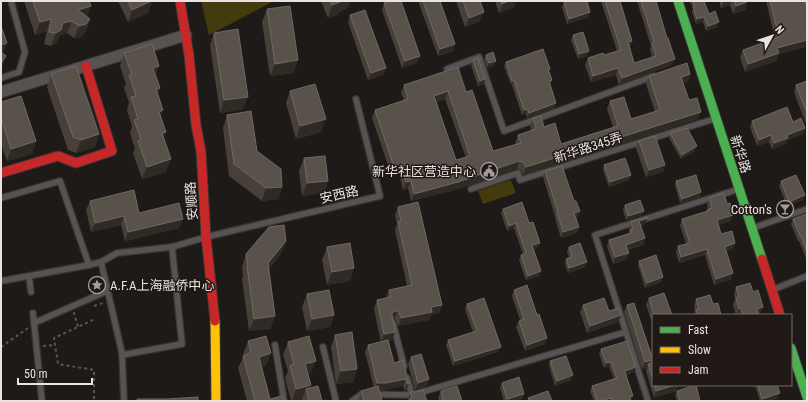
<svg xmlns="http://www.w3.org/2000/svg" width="808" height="402" font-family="'Roboto Condensed','Noto Sans SC',sans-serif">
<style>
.green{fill:#433a0e}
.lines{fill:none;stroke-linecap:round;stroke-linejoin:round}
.lane-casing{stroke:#393534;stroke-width:8}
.street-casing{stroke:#393534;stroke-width:13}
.fast-casing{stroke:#393534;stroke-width:11}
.slow-casing{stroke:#393534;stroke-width:11}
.jam-casing{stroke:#393534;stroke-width:11}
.path{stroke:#595654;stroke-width:2;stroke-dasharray:3 3;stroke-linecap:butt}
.lane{stroke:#565352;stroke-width:5.5}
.street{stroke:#565352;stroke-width:11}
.fast{stroke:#4caf50;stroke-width:9}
.slow{stroke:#ffc107;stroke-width:9}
.jam{stroke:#c62828;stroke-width:9}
.wall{fill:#474039;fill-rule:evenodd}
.shaded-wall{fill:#2f2a24}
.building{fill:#59524b;stroke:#6f6963;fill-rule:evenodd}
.labels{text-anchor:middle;stroke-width:3;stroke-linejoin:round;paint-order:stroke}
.street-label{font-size:13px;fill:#e9e4e2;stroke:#201916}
.poi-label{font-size:13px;fill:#e9e4e2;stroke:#201916;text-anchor:end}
</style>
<rect width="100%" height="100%" fill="#1e1a18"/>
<g class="green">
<polygon points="201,1 274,1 209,35"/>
<polygon points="511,180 516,193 483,204 478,191"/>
</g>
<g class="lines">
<g class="lane-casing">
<g id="lane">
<polyline points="447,69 479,57 504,131 654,76"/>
<polyline points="1,78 19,72 25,52 11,1"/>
<polyline points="471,189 518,173 520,180 714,119"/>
<polyline points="1,198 60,181 89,265"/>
<polyline points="753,228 807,209"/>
<polyline points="101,262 122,353 124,401"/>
<polyline points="29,276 31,292"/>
<polyline points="1,281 89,265 101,262 117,253 172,247 206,237 380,196 356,99"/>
<polyline points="772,290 807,276"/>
<polyline points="33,313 34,323"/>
<polyline points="393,323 404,366"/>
<polyline points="275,345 284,401"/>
<polyline points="323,347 336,401"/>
<polyline points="122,355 182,344 172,247"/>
<polyline points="407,378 412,395"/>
<polyline points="42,401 34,323 107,291"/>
<polyline points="352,401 362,394 412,395 626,332"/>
<polyline points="648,401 595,235 739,189"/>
</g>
</g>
<g class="street-casing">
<polyline id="street" points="1,92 186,35"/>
</g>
<g class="fast-casing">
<g id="fast">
<polyline points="678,1 762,259"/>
<polyline points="791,348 807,397"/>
</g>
</g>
<g class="slow-casing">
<polyline id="slow" points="215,321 216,401"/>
</g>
<g class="jam-casing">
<g id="jam">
<polyline points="180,1 189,55 196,125 201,151 206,237 215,321"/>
<polyline points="1,173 58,156 76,163 112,151 86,66"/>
<polyline points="762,259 780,315"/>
</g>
</g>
<g class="path">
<polyline points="94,306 103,303"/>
<polyline points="75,313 74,313 78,327"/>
<polyline points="43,346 55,345"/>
<polyline points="1,347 28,328"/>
<polyline points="90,401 94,401 94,370 58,364 54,338 95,319"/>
</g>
<use href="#lane" class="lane"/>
<use href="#street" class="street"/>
<use href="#fast" class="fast"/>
<use href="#slow" class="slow"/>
<use href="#jam" class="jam"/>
</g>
<g class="wall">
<polygon points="24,1 89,1 91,6 87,16 90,19 86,31 81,37 74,38 67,33 59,36 57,43 51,46 44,44 47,31 35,35"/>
<polygon points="118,1 152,1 148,13 128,22"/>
<polygon points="321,1 350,1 348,8 339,12 338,14 328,18"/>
<polygon points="418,1 440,1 455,44 453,51 438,56"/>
<polygon points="456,1 480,1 480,21 465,27"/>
<polygon points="495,1 516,1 514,7 499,13"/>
<polygon points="601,1 620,1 632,41 630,47 634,63 652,57 650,49 651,46 637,1 656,1 672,65 619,85 616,75 591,82 585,65 588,58 604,55 617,51"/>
<polygon points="690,1 704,1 709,14 717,27 706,31 703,22 696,24 692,12 693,9 690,2"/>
<polygon points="719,1 747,1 745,10 733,14 730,5 721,8"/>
<polygon points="766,1 805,1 779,54 776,61 745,72 740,57 743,50 775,39"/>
<polygon points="564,2 589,17 567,24 562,7"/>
<polygon points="384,3 417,63 402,68 382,10"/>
<polygon points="267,9 294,73 270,76 262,22"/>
<polygon points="350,15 386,68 383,75 368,80 348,22"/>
<polygon points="214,33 243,109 220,113 210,45"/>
<polygon points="573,35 587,56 578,59 571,40"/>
<polygon points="124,53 159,66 155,75 160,88 158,94 161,117 166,132 163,138 166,172 142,179 133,153 135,149 130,133 132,126 127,110 129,103 124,88 126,84 120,66"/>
<polygon points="486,55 494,66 487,68 484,59"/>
<polygon points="473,60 485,79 484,84 478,86 471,65"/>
<polygon points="506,62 550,69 549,71 552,80 550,85 555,108 527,118 526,114 522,115 512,85 511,85 504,66"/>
<polygon points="51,74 99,134 95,147 76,153 68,150 47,87"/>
<path d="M690,74L688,82L683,83L689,100L698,119L523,175L521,170L517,169L455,190L411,201L408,188L403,190L399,172L391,174L372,118L375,110L404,100L401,93L404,85L466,92L493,151L516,144L515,143L518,135L531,131L530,126L533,118L544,127L561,144L613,127L607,109L610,101L631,119L655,112L646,84L649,76ZM445,99L466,158L456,160L436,102Z"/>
<polygon points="807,81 807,123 806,124 794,92 796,85"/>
<polygon points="290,91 321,132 296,139 286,103"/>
<polygon points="1,102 36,141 32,154 7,161 1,144"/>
<polygon points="227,115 282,187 278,199 262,201 229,176 223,128"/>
<polygon points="752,121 793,122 805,128 803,134 787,140 786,144 772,149 769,142 757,146 750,127"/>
<polygon points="670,133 695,151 681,159 669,138"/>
<polygon points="639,141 663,172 646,177 636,148"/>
<polygon points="304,158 328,181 324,193 302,196 299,171"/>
<polygon points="604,165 631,175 629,180 609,187 603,170"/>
<polygon points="545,171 574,201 580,211 578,217 576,218 579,227 577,233 561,238 555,218 555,216 543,177"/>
<polygon points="676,181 700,197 680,203 675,185"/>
<polygon points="781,181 803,200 787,206 779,186"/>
<polygon points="709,198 731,221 718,225 721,234 735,243 733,249 726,251 731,279 714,285 705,255 679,263 676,252 678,246 686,244 680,225 682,219 706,212 707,210 708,210 707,204"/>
<polygon points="90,201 139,213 183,219 179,228 125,241 121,225 91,232 86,210"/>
<polygon points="625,205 642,215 626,220 623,210"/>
<polygon points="398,207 442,305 439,313 431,315 429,320 398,326 396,320 394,319 393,319 392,340 388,341 394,363 403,360 409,384 406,391 405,391 403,386 383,390 379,390 382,401 358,401 361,391 374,388 365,352 368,345 381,342 374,309 377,300 386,298 389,290 407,286 395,230 397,224 395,215"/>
<polygon points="503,209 529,223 538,248 533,249 541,271 539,276 526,280 519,260 521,255 523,254 514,228 507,231 501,213"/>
<polygon points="807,214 807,261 799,241 798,241 791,224 793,219"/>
<polygon points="631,222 645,224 641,226 645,238 643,245 628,250 627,259 613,264 607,246 609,240 628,234 630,230 629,229"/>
<polygon points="286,241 281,254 269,269 275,316 270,329 249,331 242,279 243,277 242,267 246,254"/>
<polygon points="327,247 354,268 350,281 327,285 322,260"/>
<polygon points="569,247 585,267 568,273 565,264 566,259 569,258 567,251"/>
<polygon points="639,261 663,277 661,282 645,288 638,265"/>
<polygon points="736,287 753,292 763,307 760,314 759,315 736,315 733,305 735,299 734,294"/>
<polygon points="514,290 537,315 547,338 545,344 525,351 516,327 519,321 520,320 512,296"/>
<polygon points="307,294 334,315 330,327 307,331 302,307"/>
<polygon points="649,298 672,315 653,315 653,325 646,305"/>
<polygon points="696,299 713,304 721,315 694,315 695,311 694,306"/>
<polygon points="467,304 498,352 453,366 446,345 448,340 473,332 465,309"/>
<polygon points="583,305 609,311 621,315 618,322 587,333 580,312"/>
<polygon points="627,305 652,363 653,362 653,385 678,385 676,391 654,398 646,371 647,368 642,369 624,312"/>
<polygon points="335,335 357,369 353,382 336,384 331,347"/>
<polygon points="248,341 266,366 261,367 270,399 284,401 247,401 238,368 244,355 243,354"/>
<polygon points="288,342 311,373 308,374 311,385 310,388 322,401 327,401 301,401 302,399 295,401 291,401 285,378 288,371 283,355"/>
<polygon points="601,349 634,372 626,375 631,401 594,401 590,391 592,386 614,379 609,366 604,368 599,354"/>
<polygon points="411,357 429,379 427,386 415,390 408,364"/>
<polygon points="550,361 571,380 555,386 549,366"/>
<polygon points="502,383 524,394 522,399 515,401 504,401 500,388"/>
<polygon points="755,385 777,385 778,398 768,401 760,401"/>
<polygon points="441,391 462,401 439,401 438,398"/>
<polygon points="677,391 700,401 677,401 675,395"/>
<polygon points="410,392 415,392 427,401 408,401 408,399"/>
</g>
<g class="shaded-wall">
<polygon points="151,1 152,1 148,13 128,22 132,10"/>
<polygon points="341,1 350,1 348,8 339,12 338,14 328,18 332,5"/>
<polygon points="509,1 516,1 514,7 499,13 502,4"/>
<polygon points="724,1 732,1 730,5 721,8"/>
<polygon points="747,2 745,10 733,14 736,6"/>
<polygon points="91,6 86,18 74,23 78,10"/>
<polygon points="484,12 480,21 465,27 469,18"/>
<polygon points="590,12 589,17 567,24 569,19"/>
<polygon points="704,17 703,22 696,24 697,19"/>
<polygon points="51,19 47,31 35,35 40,22"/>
<polygon points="90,19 86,31 81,37 74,38 79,26"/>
<polygon points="72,21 67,33 59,36 57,43 51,46 56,33 63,23"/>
<polygon points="719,22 717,27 706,31 708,26"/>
<polygon points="807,40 807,47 779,54 776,61 745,72 748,64 777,48"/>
<polygon points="632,41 630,47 628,42"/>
<polygon points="7,43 2,56 1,56 1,45"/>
<polygon points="455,44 453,51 438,56 440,49"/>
<polygon points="589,51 587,56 578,59 579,54"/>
<polygon points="6,56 2,69 1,70 1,62"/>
<polygon points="420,56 417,63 402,68 405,61"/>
<polygon points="675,59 672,65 619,85 622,78"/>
<polygon points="298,60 294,73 270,76 275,64"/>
<polygon points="496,61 494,66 487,68 489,63"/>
<polygon points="159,66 154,78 153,68"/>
<polygon points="386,68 383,75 368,80 371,73"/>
<polygon points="618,68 616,75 591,82 593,76"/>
<polygon points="690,74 688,82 678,85 681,77"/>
<polygon points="485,79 484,84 478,86 480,81"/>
<polygon points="514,80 512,85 511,85 512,81"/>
<polygon points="160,88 155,101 156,89"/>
<polygon points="448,91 445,99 431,104 434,96"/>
<polygon points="248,97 243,109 220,113 224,100"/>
<polygon points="556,103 555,108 527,118 529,113"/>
<polygon points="527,109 526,114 522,115 524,110"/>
<polygon points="163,110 159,123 159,112"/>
<polygon points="701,112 698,119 523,175 526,167"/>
<polygon points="326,119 321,132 296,139 300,126"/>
<polygon points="805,128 803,134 787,140 786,144 772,149 774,143 787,135"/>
<polygon points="166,132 161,144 162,133"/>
<polygon points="99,134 95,147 76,153 81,140"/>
<polygon points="771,135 769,142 757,146 759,140"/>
<polygon points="36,141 32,154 7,161 11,149"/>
<polygon points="697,146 695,151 681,159 682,155"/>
<polygon points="171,159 166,172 142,179 147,167"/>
<polygon points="519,161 517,169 455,190 411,201 414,194"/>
<polygon points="402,164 399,172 391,174 394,167"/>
<polygon points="665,165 663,172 646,177 649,170"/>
<polygon points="631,175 629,180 609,187 610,182"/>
<polygon points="328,181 324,193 302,196 307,183"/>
<polygon points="411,181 408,188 403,190 406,182"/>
<polygon points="282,187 278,199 262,201 266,188"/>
<polygon points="701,192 700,197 680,203 682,199"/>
<polygon points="805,195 803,200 787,206 789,202"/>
<polygon points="580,211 578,217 572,219 574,213"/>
<polygon points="644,211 642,215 626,220 628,216"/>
<polygon points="733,215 731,221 715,226 717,220"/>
<polygon points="124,216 121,225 91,232 95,223"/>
<polygon points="648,218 645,224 637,227 639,221"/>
<polygon points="183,219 179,228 125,241 128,232"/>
<polygon points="516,223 514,228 507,231 509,226"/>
<polygon points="579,227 577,233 561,238 563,232"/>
<polygon points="645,238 643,245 624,251 626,245"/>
<polygon points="286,241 281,254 263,275 268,263"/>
<polygon points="540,243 538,248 530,250 532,245"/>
<polygon points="735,243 733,249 723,252 725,247"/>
<polygon points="707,249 705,255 679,263 681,257"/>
<polygon points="629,253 627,259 613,264 615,257"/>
<polygon points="587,262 585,267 568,273 569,268"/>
<polygon points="354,268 350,281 327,285 332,272"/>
<polygon points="541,271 539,276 526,280 528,276"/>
<polygon points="733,273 731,279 714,285 716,279"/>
<polygon points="663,277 661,282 645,288 647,283"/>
<polygon points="442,305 439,313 431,315 429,320 398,326 401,318 431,307"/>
<polygon points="763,307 760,314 758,315 757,309"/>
<polygon points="741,308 739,315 737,315 739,309"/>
<polygon points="395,311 398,311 394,319 392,319 392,313"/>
<polygon points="334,315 330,327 307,331 312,319"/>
<polygon points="621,315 618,322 587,333 590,326"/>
<polygon points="275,316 270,329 249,331 254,319"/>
<polygon points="395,332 392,340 381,342 384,334"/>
<polygon points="547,338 545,344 525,351 527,345"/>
<polygon points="501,347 498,352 453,366 455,361"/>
<polygon points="271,353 266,366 254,369 259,357"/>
<polygon points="653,360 650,367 648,364 647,368 642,369 645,362"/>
<polygon points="316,361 311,373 300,376 305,364"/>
<polygon points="611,362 609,366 604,368 606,363"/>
<polygon points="636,367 634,372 623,375 625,371"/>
<polygon points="357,369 353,382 336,384 341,371"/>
<polygon points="573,375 571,380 555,386 557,381"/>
<polygon points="406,379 403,386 383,390 374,390 377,383"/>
<polygon points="429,379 427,386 415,390 418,383"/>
<polygon points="407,384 409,384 406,391 405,391"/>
<polygon points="311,385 307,396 306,389 302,399 295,401 292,401 296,389"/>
<polygon points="675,385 678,385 676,391 654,398 656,391"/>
<polygon points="780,393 778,398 768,401 761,401 762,399"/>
<polygon points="524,394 522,399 515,401 507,401 507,399"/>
<polygon points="611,398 610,401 600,401"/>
</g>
<g class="building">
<polygon points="33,1 89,1 91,6 78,10 90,19 86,24 79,26 72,21 63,23 61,30 56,33 49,32 51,19 40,22"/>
<polygon points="128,1 151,1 132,10"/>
<polygon points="331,1 342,1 332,5"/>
<polygon points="390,1 401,1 420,56 405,61 384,3"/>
<polygon points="423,1 440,1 455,44 440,49"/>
<polygon points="463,1 480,1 484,12 469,18"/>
<polygon points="501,1 509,1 502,4"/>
<polygon points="566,1 587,1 590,12 569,19 564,2"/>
<polygon points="605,1 620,1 632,41 628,42 634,63 656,56 652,43 654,42 641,1 656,1 667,38 668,38 675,59 622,78 618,68 593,76 588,58 603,53 604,55 621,50"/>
<polygon points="693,1 704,1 709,14 715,11 719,22 708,26 704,17 697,19 693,7 695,7"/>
<polygon points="734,1 747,1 747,2 736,6"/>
<polygon points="770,1 805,1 807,11 807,40 777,48 779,53 748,64 743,50 779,37"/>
<polygon points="290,6 298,60 275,64 267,9"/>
<polygon points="365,10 386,68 371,73 350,15"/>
<polygon points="1,26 7,43 1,45"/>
<polygon points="238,29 248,97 224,100 214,33"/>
<polygon points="583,32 589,51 579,54 573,35"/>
<polygon points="152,44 159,66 153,68 160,88 156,89 163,110 159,112 166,132 162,133 171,159 147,167 138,141 141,140 134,120 138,119 131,97 136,96 129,75 132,75 124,53"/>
<polygon points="543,49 550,69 548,69 552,80 549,81 556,103 529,113 527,109 524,110 514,80 512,81 506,62"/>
<polygon points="1,52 6,56 2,62 1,62"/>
<polygon points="493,52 496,61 489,63 486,55"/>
<polygon points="478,58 485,79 480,81 473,60"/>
<path d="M687,63L690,74L681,77L689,100L697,98L701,112L526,167L523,162L519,161L458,182L414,194L411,181L406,182L402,164L394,167L375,110L408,99L404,85L458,67L466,92L472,90L493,151L521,143L518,135L536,129L533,118L541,116L544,127L555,123L561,144L618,126L610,101L624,97L631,119L660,110L649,76ZM448,91L470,156L456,160L434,96Z"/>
<polygon points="76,66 99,134 81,140 73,137 51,74"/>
<polygon points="807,81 807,113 796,85"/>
<polygon points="315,84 326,119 300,126 290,91"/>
<polygon points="21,96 36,141 11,149 1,118 1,102"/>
<polygon points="787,107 793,122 801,118 805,128 787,135 788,138 774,143 771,135 759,140 752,121"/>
<polygon points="251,111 257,151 281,169 282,187 266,188 234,164 227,115"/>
<polygon points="687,128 697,146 682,155 670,133"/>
<polygon points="655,136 665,165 649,170 639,141"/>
<polygon points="325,156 328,181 307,183 304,158"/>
<polygon points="625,158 631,175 610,182 604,165"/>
<polygon points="562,166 574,201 576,201 580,211 574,213 579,227 563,232 557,212 558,212 545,171"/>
<polygon points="696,175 701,192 682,199 676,181"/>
<polygon points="796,175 805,195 789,202 781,181"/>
<polygon points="134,190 139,213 179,203 183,219 128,232 124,216 95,223 90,201"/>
<polygon points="724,193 727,204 730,203 733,215 717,220 721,234 732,231 735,243 725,247 733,273 716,279 707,249 681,257 678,246 690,243 682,219 708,211 707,210 712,208 709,198"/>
<polygon points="640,200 644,211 628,216 625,205"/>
<polygon points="418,202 442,305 431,307 432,312 401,318 399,312 398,311 395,311 392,313 392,315 395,332 384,334 377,300 391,297 389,290 412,285 398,222 401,221 398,207"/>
<polygon points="522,202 529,223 533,222 540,243 532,245 541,271 528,276 521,255 526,253 516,223 509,226 503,209"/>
<polygon points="807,214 807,252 801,236 800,236 793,219"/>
<polygon points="647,217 648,218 639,221 645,238 626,245 629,253 615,257 609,240 631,233 630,230 633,229 631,222"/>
<polygon points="284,225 286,241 268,263 275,316 254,319 247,266 248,266 246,254 269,227"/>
<polygon points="350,243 354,268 332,272 327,247"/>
<polygon points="580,243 587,262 569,268 566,259 572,257 569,247"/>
<polygon points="656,255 663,277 647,283 639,261"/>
<polygon points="750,283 753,292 758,290 763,307 757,309 759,315 743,315 741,308 739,309 736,298 739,297 736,287"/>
<polygon points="527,285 537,315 539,314 547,338 527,345 519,321 524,319 514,290"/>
<polygon points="329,290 334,315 312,319 307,294"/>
<polygon points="664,293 672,315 654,315 649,298"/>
<polygon points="710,295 713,304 718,303 721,315 697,315 696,310 699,309 696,299"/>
<polygon points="484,298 501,347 455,361 448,340 477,331 467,304"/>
<polygon points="604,298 609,311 619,308 621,315 590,326 583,305"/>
<polygon points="634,303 653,360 645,362 627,305"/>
<polygon points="352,332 357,369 341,371 335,335"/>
<polygon points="266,336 271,353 259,357 270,399 282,396 284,401 255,401 243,356 251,353 248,341"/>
<polygon points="309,336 316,361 305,364 311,385 296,389 290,366 294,364 288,342"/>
<polygon points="388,340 394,363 403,360 409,384 407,384 406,379 386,383 377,383 368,345"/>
<polygon points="627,341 636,367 625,371 625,372 633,396 630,397 631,401 612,401 611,398 600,401 597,401 592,386 617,378 611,362 606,363 601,349"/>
<polygon points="421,354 429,379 418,383 411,357"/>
<polygon points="566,356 573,375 557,381 550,361"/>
<polygon points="653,362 653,380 648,364"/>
<polygon points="519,377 524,394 507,399 502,383"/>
<polygon points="655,385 675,385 656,391"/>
<polygon points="696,385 700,401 680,401 677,391"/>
<polygon points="758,385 777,385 780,393 762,399"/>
<polygon points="318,386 322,401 326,400 327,401 309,401 306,389"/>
<polygon points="378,386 382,401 364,401 361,391"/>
<polygon points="457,386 462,401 443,401 441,391"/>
<polygon points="423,390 427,401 410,401 410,399 412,398 410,392 415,392"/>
<polygon points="548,391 552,401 529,401 528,398"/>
<polygon points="198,397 198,401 137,401 137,399 167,399"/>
</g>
<defs>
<g id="civic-ring" transform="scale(0.9)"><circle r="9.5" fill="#201916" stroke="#a29d9b" stroke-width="1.5"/><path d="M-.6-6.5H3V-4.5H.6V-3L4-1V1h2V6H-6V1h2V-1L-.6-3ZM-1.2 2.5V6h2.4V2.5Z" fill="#a29d9b"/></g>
<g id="bar-ring" transform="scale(0.9)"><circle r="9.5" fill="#201916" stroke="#a29d9b" stroke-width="1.5"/><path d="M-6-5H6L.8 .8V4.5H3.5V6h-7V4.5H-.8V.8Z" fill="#a29d9b"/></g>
<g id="sight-ring" transform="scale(0.9)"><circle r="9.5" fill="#201916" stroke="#a29d9b" stroke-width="1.5"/><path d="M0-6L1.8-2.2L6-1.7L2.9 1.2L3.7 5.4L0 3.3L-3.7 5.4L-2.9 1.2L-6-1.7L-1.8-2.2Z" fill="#a29d9b"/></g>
</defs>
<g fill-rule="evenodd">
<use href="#civic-ring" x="489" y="171"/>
<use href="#bar-ring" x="785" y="209"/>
<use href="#sight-ring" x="97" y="285"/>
</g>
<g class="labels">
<g class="street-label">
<text transform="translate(588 147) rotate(-18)" y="5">新华路345弄</text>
<text transform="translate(741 154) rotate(72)" y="5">新华路</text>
<text transform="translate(339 194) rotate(-13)" y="5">安西路</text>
<text transform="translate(191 201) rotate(-94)" y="5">安顺路</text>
</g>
<g class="poi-label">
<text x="476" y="176">新华社区营造中心</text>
<text x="772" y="214">Cotton's</text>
<text x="110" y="290" text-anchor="start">A.F.A上海融侨中心</text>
</g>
</g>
<rect width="808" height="402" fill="none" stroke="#e9e4e2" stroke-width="4"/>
<rect x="652" y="314" width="140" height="72" fill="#201916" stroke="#706a68"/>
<rect x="660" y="327" width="20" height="6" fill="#4caf50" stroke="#706a68"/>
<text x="688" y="334" font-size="12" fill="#e9e4e2">Fast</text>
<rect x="660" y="347" width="20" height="6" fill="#ffc107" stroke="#706a68"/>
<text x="688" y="354" font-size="12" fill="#e9e4e2">Slow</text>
<rect x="660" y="367" width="20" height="6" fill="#c62828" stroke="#706a68"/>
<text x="688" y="374" font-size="12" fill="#e9e4e2">Jam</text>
<g transform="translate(772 36) rotate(50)" stroke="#201916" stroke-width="3" paint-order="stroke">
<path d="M0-3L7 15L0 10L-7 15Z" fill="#e9e4e2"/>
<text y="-6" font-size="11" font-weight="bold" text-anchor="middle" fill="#e9e4e2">N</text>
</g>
<path d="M18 378v6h74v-6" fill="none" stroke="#e9e4e2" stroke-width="2"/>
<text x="24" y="378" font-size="12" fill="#e9e4e2" stroke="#201916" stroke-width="3" paint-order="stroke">50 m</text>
</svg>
